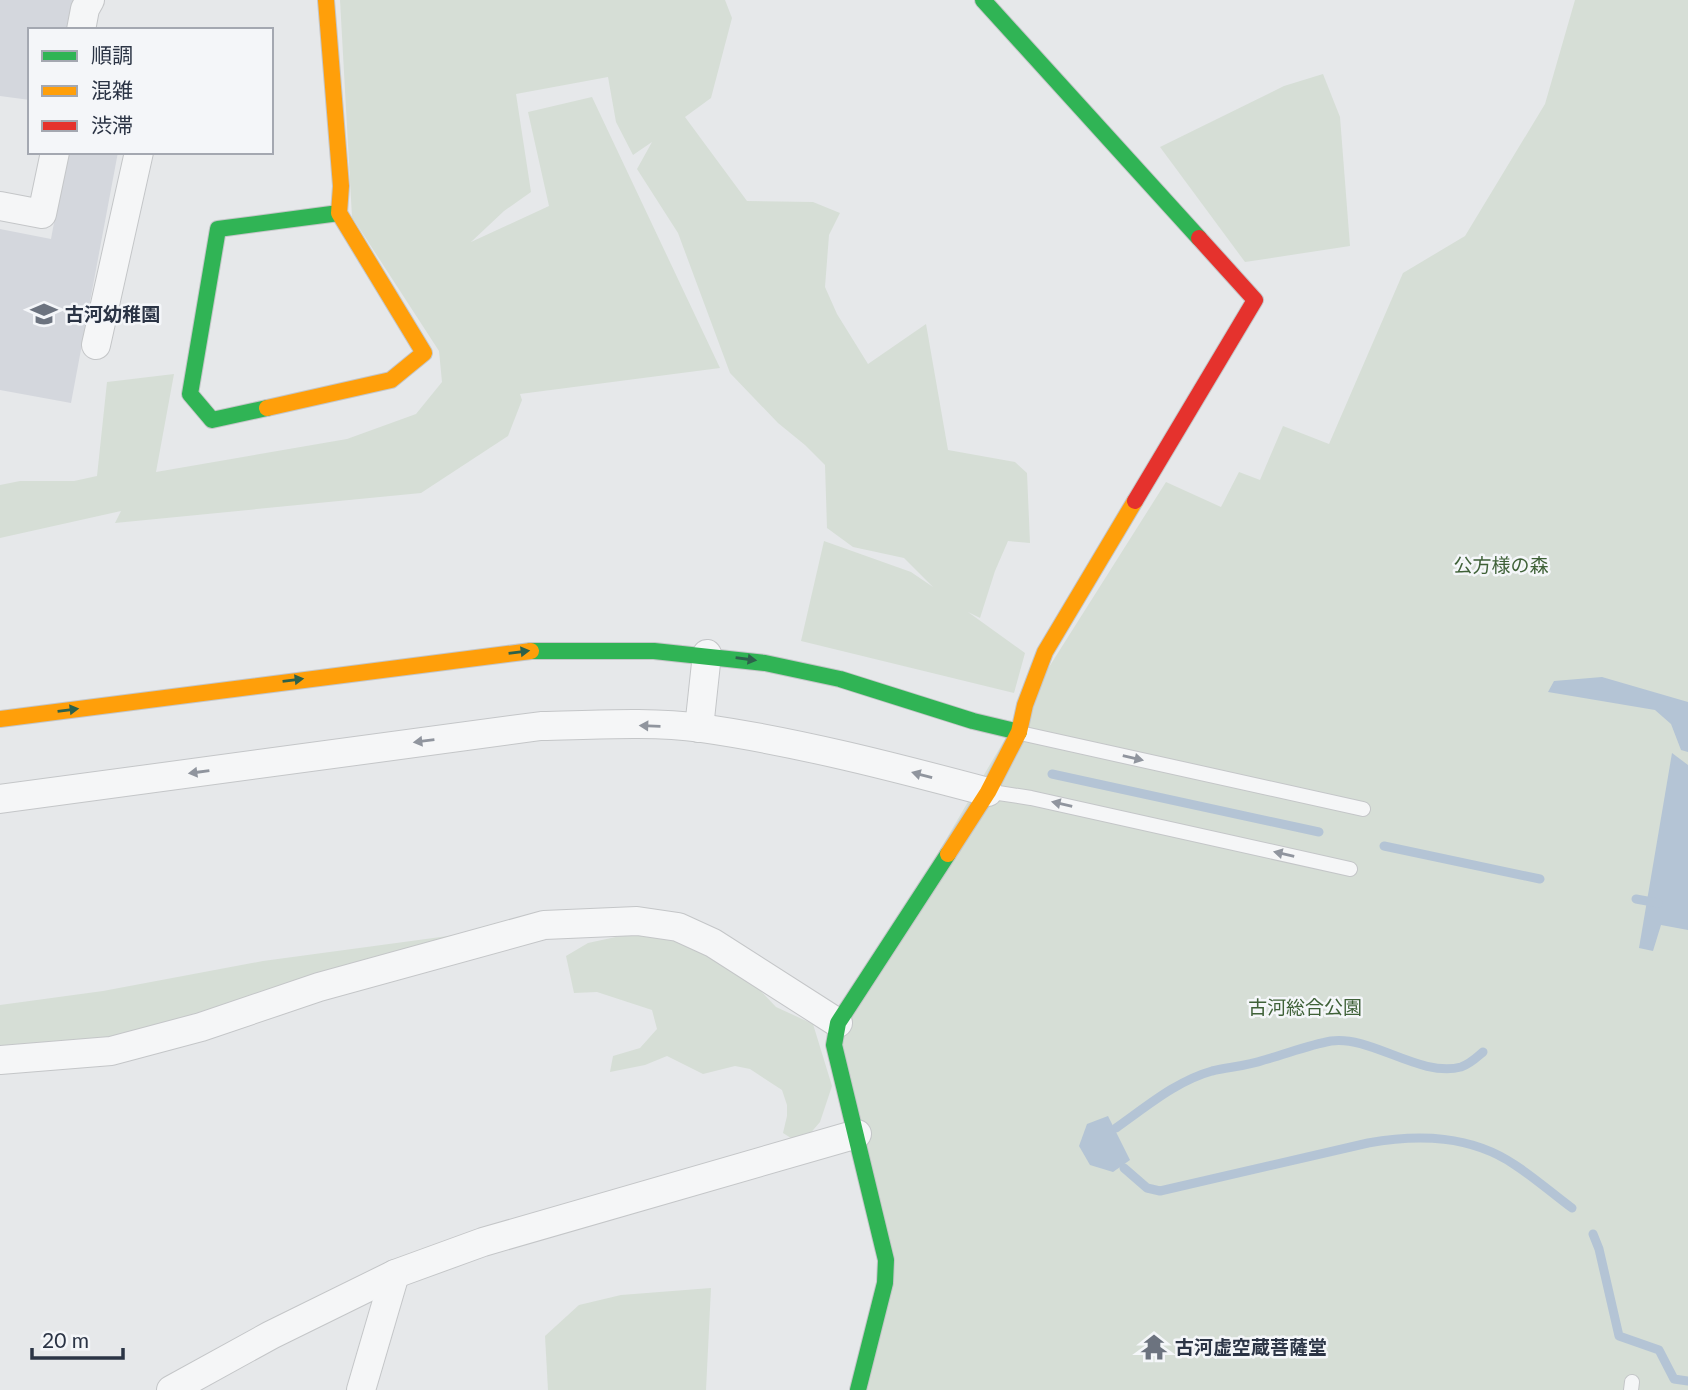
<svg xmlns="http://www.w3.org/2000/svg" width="1688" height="1390" font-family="Lato,'Noto Sans JP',sans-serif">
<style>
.built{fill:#d4d7dd}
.green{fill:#d6ded6}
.water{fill:#b4c4d5}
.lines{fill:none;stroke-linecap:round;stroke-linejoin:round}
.stream{stroke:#b4c4d5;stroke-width:9}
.lane-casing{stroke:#c4c6c8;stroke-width:16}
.street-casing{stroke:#c4c6c8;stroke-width:30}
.fast-casing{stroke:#c4c6c8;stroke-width:18}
.slow-casing{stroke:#c4c6c8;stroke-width:18}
.jam-casing{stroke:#c4c6c8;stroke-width:18}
.lane{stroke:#f5f6f7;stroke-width:14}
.street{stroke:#f5f6f7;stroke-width:28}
.fast{stroke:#30b455;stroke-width:16}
.slow{stroke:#ff9f0a;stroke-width:16}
.jam{stroke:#e5322d;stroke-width:16}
.oneway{fill:#2d614b}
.oneway2{fill:#90959e}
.labels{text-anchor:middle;stroke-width:5;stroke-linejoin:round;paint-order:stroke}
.poi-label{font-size:19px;font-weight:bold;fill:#2b3445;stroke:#f4f6f9;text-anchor:start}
.park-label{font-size:19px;fill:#3f6138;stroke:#f4f6f9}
</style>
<rect width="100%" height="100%" fill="#e6e8ea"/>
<g class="built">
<polygon points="0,0 75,0 70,30 30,30 30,100 0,96"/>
<polygon points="67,152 118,152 71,403 0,390 0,229 51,239"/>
</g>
<g class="green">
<polygon points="340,0 725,0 732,18 711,98 685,117 747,201 813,202 840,213 829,235 825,287 837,314 868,364 926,324 948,450 1015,462 1027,473 1030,543 1008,541 995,571 980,618 968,612 1025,653 1014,693 801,641 824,541 911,572 933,587 904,558 853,547 827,528 825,465 805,445 778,423 730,373 678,233 637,169 652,142 633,155 616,122 608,77 516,94 531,192 504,211 471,242 549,206 528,112 592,97 720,368 520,394 522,400 508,436 421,493 115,523 121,511 0,538 0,485 20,481 74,481 97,476 107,382 174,374 156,472 347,439 416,414 442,382 439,351 352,217"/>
<polygon points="1575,0 1688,0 1688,1390 858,1390 885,1283 838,1023 1025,705 1166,482 1221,507 1239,472 1260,480 1283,426 1329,444 1403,273 1465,236 1545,104"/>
<polygon points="1323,74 1340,117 1350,246 1245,262 1160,147 1284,86"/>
<polygon points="463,934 115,1041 0,1046 0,1005 103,991 263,961"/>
<polygon points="625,935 669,938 722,962 756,986 776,1007 813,1024 832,1086 820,1122 808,1136 794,1140 783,1133 787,1116 787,1105 782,1090 750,1069 735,1066 703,1074 667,1056 645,1065 610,1072 613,1056 640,1048 657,1029 652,1010 597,992 574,993 566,956 588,943"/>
<polygon points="711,1288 706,1390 548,1390 545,1336 579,1305 621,1295"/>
</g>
<g class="water">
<polygon points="1602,677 1688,702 1688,752 1681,750 1671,724 1655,710 1548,692 1554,681"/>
<polygon points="1672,753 1688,765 1688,930 1661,925 1653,951 1639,948"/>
<polygon points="1108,1116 1130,1160 1113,1172 1090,1165 1079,1146 1087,1124"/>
</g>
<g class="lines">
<g class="stream">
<polyline points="1052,774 1319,832"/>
<polyline points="1384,846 1540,879"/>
<polyline points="1636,899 1658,903"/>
<path d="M1116,1128C1146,1107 1176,1081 1212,1071C1229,1067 1247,1066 1264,1060C1286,1054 1309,1045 1331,1041C1371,1035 1420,1078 1461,1067C1470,1064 1476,1058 1483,1052"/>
<path d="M1124,1168L1147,1188L1160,1191L1368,1143C1419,1134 1471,1135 1515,1165C1535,1178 1553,1194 1572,1208"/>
<polyline points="1593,1234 1599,1249 1619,1336 1659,1350 1674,1379 1688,1381"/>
</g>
<g class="lane-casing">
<g id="lane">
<polyline points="1020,733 1363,809"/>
<polyline points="992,792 1031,798 1350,869"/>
<polyline points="1631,1390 1632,1382"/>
</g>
</g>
<g class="street-casing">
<g id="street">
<polyline points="81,30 85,9 90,0"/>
<polyline points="0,206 42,214 55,152"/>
<polyline points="96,345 139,152"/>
<polyline points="699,728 707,654"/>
<path d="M0,799L541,726C592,725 652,721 701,728C798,742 894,767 988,792"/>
<polyline points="0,1060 111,1051 201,1027 319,987 544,925 637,921 678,927 713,943 838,1023"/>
<polyline points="171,1390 271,1335 395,1274 483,1242 857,1134"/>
<polyline points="361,1390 395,1274"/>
</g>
</g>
<g class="fast-casing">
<g id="fast">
<polyline points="983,0 1199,238"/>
<polyline points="267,408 212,420 190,394 218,229 339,213"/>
<polyline points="531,651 654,651 765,663 840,679 973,721 1019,732"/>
<polyline points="858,1390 885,1283 886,1260 834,1045 838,1023 948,854"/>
</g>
</g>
<g class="slow-casing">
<g id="slow">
<polyline points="267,408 391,380 424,353 339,213 341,186 326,0"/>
<polyline points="0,719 531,651"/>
<polyline points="948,854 988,792 1019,732 1025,705 1045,652 1135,501"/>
</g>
</g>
<g class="jam-casing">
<polyline id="jam" points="1135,501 1255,300 1199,238"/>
</g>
<use href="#lane" class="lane"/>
<use href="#street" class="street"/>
<use href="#fast" class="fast"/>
<use href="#slow" class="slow"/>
<use href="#jam" class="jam"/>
</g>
<defs><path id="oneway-solid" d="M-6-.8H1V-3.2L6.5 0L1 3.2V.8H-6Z" transform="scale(1.75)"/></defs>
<g class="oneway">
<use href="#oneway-solid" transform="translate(519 652) rotate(-7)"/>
<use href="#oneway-solid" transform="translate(746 659) rotate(8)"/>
<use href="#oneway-solid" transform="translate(293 680) rotate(-7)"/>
<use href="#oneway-solid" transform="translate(68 710) rotate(-7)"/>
</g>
<g class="oneway2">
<use href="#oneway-solid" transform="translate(650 726) rotate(-178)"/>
<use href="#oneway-solid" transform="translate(424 741) rotate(173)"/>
<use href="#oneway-solid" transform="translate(1133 758) rotate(13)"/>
<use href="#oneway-solid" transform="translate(199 772) rotate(172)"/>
<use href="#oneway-solid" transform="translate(922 775) rotate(-165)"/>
<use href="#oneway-solid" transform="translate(1062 804) rotate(-167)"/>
<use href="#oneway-solid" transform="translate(1284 854) rotate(-167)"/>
</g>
<defs>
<g id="school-bare" transform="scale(2.1)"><path d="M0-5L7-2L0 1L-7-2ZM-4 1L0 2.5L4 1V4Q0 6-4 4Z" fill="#6c737f" stroke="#f4f6f9" stroke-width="2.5" paint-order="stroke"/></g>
<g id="temple-bare" transform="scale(2.1)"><path d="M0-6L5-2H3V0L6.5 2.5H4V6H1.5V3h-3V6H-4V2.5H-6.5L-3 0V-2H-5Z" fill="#6c737f" stroke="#f4f6f9" stroke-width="2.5" paint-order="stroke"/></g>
</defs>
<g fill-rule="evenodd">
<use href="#school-bare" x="44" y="314"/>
<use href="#temple-bare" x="1154" y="1347"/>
</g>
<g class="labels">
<g class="poi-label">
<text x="65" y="321">古河幼稚園</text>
<text x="1175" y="1354">古河虚空蔵菩薩堂</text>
</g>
<g class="park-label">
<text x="1501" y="572">公方様の森</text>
<text x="1305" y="1014">古河総合公園</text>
</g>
</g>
<rect x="28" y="28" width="245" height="126" fill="#f4f6f9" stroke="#a4a8b1" stroke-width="2"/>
<rect x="42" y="51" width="35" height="10" fill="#30b455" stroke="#a4a8b1" stroke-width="2"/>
<text x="91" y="63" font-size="21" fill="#2b3445">順調</text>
<rect x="42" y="86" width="35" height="10" fill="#ff9f0a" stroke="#a4a8b1" stroke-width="2"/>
<text x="91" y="98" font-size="21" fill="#2b3445">混雑</text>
<rect x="42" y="121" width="35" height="10" fill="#e5322d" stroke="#a4a8b1" stroke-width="2"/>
<text x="91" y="133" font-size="21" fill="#2b3445">渋滞</text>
<path d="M32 1348v10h91v-10" fill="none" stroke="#2b3445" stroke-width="3.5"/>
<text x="42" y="1348" font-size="21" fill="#2b3445" stroke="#f4f6f9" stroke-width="5" paint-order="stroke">20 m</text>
</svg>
